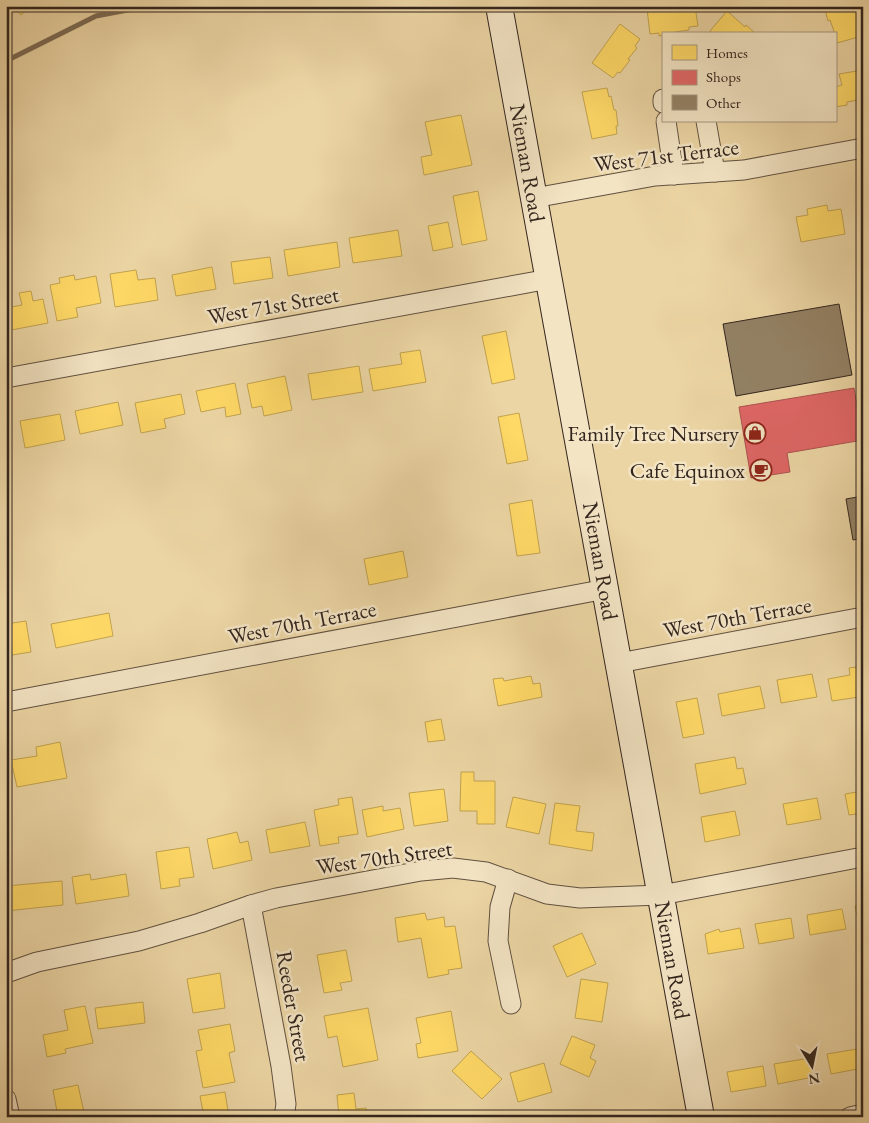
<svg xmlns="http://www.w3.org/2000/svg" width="869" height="1123" font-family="'EB Garamond',serif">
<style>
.homes{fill:#ffd966;stroke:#c2a350}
.shops{fill:#e06666;stroke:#ac5250}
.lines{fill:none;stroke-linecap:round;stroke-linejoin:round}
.stream{stroke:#7c6b53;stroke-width:5}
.building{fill:#938164;stroke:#32251e}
.street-casing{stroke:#605140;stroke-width:21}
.secondary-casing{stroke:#32251e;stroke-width:28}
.street{stroke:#f3e4c4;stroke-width:19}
.secondary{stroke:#f3e4c4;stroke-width:26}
.labels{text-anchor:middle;stroke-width:5;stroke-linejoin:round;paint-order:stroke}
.street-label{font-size:22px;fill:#32251e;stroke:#f3e4c4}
.poi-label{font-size:22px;fill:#32251e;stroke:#f3e4c4;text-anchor:end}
</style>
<rect width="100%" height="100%" fill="#ecd5a4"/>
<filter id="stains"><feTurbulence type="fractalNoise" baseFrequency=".004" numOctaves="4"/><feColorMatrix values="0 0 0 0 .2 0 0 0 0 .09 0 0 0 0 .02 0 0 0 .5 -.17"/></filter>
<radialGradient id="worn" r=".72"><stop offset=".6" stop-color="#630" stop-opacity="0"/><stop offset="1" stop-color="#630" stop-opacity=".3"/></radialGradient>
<g class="homes">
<polygon points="13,6 31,6 21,15"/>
<polygon points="669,6 695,6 698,26 689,27 689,30 675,32 675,34 663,34 663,35 659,36 659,33 650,34 647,9"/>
<polygon points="824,6 855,6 856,11 858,10 863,26 860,28 862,36 837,43 835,34 830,20 828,21"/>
<polygon points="727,11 745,27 746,25 756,34 714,34 710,31"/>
<polygon points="620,24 640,39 635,46 637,48 628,59 630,60 620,73 618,72 613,78 592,63"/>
<polygon points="863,70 863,99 847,102 847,105 835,107 835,87 842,85 839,74"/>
<polygon points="607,88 609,97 611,96 614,110 616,110 618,126 616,126 617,134 592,139 582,92"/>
<polygon points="461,115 472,165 424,175 421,157 432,155 425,122"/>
<polygon points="478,191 487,240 462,245 453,196"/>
<polygon points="827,205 828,211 841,209 845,234 801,242 796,217 808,215 807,209"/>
<polygon points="448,222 453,247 433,251 428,226"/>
<polygon points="398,230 402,256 353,263 349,238"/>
<polygon points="337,242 340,267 288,276 284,250"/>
<polygon points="270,257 273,278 234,284 231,262"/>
<polygon points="212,267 216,289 176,296 172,275"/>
<polygon points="136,270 138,280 155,278 158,300 115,307 110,274"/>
<polygon points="74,275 75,280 96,276 101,303 76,308 78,317 57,321 50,285 60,283 59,278"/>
<polygon points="31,291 33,301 43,299 48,323 6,331 6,308 22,305 19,293"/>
<polygon points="506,331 515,379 492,384 482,336"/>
<polygon points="420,350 426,382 373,391 369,369 402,364 400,353"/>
<polygon points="359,366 363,392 312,400 308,374"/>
<polygon points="285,376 292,410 264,416 262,406 252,408 247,384"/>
<polygon points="235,383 241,414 226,417 225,407 201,412 196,391"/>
<polygon points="181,394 185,414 164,419 166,428 141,433 135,403"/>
<polygon points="118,402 123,425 80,434 75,411"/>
<polygon points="519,413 528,460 507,464 498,417"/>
<polygon points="60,414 65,440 25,448 20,421"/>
<polygon points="6,425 11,448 6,449"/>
<polygon points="532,500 540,553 517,556 509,504"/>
<polygon points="403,551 408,577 369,585 364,559"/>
<polygon points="109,613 113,636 56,648 51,624"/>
<polygon points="26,621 31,652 6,656 6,624"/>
<polygon points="863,666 863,708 861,709 859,697 832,701 828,679 850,675 849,668"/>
<polygon points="812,674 817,697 781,703 777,680"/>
<polygon points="531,676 533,684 540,683 542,697 498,706 493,679 503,678 504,681"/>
<polygon points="760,686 765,708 722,716 718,694"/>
<polygon points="697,698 704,734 683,738 676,702"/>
<polygon points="441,719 445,740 428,742 425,722"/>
<polygon points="60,742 67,778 17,787 11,760 37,756 36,747"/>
<polygon points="735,757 737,769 743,768 746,784 700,794 695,764"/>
<polygon points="461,772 474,772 474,781 495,781 495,824 477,824 477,811 460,811"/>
<polygon points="444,789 448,821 414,826 409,793"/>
<polygon points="863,791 863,813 849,815 845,794"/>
<polygon points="352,797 358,834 338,837 339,843 320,846 314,810 339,805 338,799"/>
<polygon points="513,797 546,804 539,834 506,827"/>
<polygon points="817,798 821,819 787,825 783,804"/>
<polygon points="555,803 580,806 576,831 594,833 592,851 549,844"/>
<polygon points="383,806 383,811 400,808 404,829 367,837 362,810"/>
<polygon points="735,811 740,835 705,842 701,817"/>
<polygon points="305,822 310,846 270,853 266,830"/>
<polygon points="237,832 240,843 248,841 252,860 213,869 207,839"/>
<polygon points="189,847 194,877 179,879 180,886 161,889 156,852"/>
<polygon points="90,874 91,880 126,874 129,896 76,904 72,877"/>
<polygon points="62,881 63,905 6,911 6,886"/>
<polygon points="862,901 863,901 863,935 861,936 855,906 862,905"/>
<polygon points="842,909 846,929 810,935 807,915"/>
<polygon points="425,913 427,920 444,917 445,927 455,926 462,968 448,970 449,974 428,978 421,938 398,942 395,918"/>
<polygon points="791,918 794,938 759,944 755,924"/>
<polygon points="740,928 744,948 708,954 705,934 719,929 720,932"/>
<polygon points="582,933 596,964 567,977 553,946"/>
<polygon points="346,950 352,981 340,983 342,990 324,993 317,955"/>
<polygon points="220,973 225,1008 193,1013 187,979"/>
<polygon points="581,979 608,983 602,1022 575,1018"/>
<polygon points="143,1002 145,1023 98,1029 95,1008"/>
<polygon points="85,1006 93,1043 65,1049 66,1053 47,1057 43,1035 68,1030 64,1010"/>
<polygon points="368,1008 378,1060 343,1067 337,1036 328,1038 324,1016"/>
<polygon points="451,1011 458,1051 418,1058 416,1044 421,1043 416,1018"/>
<polygon points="230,1024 235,1051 229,1053 235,1082 203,1088 196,1051 202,1050 198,1030"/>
<polygon points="572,1036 595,1045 590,1058 596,1061 589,1077 560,1064"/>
<polygon points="863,1048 863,1068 831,1074 827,1054"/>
<polygon points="471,1051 502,1079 482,1099 452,1071"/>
<polygon points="810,1058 813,1077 778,1084 774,1064"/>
<polygon points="544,1063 552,1092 518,1102 510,1073"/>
<polygon points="763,1066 766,1086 731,1092 727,1072"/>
<polygon points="78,1085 85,1117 58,1117 53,1090"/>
<polygon points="225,1092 229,1117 204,1117 200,1096"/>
<polygon points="354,1093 356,1109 366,1108 367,1117 339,1117 337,1095"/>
</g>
<polygon class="shops" points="854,388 863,440 787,453 790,472 751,478 739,407"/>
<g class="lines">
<polyline class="stream" points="6,61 96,16 149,6"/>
</g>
<g class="building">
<polygon points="839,304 852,375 736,396 723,324"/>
<polygon points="863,496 863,538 853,540 846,499"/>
</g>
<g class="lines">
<g class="street-casing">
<g id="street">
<polyline points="663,99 663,103"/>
<polyline points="666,121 674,175"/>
<polyline points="706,121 715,172"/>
<polyline points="534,198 655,176 744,170 863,148"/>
<polyline points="6,378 549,279"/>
<polyline points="619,663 863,617"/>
<polyline points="6,702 606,589"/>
<polyline points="508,879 500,907 498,941 511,1004"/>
<polyline points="251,905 281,1066 286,1104 284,1117"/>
<polyline points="6,973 37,962 139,941 200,923 251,905 276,898 421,871 453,868 486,872 547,894 580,898 661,895 863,857"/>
<polyline points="6,1099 10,1117"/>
<polyline points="850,1117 863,1114"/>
</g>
</g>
<g class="secondary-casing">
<polyline id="secondary" points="499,6 701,1117"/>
</g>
<use href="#street" class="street"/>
<use href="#secondary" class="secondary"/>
</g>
<defs>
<g id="shop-ring" transform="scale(1.125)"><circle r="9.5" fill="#f3e4c4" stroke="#8f2418" stroke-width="1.5"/><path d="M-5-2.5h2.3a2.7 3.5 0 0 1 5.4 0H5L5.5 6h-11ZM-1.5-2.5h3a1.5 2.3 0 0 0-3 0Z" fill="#8f2418"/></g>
<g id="cafe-ring" transform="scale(1.125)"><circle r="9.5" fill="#f3e4c4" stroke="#8f2418" stroke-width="1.5"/><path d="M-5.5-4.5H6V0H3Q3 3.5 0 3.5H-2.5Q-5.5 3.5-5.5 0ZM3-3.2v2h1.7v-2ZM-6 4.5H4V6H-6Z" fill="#8f2418"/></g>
</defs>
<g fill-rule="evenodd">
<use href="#shop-ring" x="755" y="433"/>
<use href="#cafe-ring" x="761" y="470"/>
</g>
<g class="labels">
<g class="street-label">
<text transform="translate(666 155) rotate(-7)" y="8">West 71st Terrace</text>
<text transform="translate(528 163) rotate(80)" y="8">Nieman Road</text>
<text transform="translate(273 305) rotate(-10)" y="8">West 71st Street</text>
<text transform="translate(601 561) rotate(80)" y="8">Nieman Road</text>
<text transform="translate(737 617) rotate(-10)" y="8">West 70th Terrace</text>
<text transform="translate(302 622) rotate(-11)" y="8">West 70th Terrace</text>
<text transform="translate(384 857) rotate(-8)" y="8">West 70th Street</text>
<text transform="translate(673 960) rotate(80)" y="8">Nieman Road</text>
<text transform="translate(294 1006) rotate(80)" y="8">Reeder Street</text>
</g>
<g class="poi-label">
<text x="739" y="441">Family Tree Nursery</text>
<text x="745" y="478">Cafe Equinox</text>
</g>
</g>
<rect width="869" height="1123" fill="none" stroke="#ecd5a4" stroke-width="25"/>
<rect x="8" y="8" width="854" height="1108" fill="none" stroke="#32251e" stroke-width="2.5"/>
<rect x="12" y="12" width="844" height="1098" fill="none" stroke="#32251e"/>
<rect x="662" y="32" width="175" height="90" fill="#f3e4c4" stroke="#a69882"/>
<rect x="672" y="45" width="25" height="15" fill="#ffd966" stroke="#a69882"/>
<text x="706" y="58" font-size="15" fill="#32251e">Homes</text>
<rect x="672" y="70" width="25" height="15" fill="#e06666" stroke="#a69882"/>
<text x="706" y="82" font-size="15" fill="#32251e">Shops</text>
<rect x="672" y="95" width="25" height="15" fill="#938164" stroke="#a69882"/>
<text x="706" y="108" font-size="15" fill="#32251e">Other</text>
<g transform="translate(812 1066) rotate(170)" stroke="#f3e4c4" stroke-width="4" paint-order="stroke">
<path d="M0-4L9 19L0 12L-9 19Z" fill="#32251e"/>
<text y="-8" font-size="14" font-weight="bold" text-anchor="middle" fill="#32251e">N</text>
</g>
<rect width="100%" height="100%" filter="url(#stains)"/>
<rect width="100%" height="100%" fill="url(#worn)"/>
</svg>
